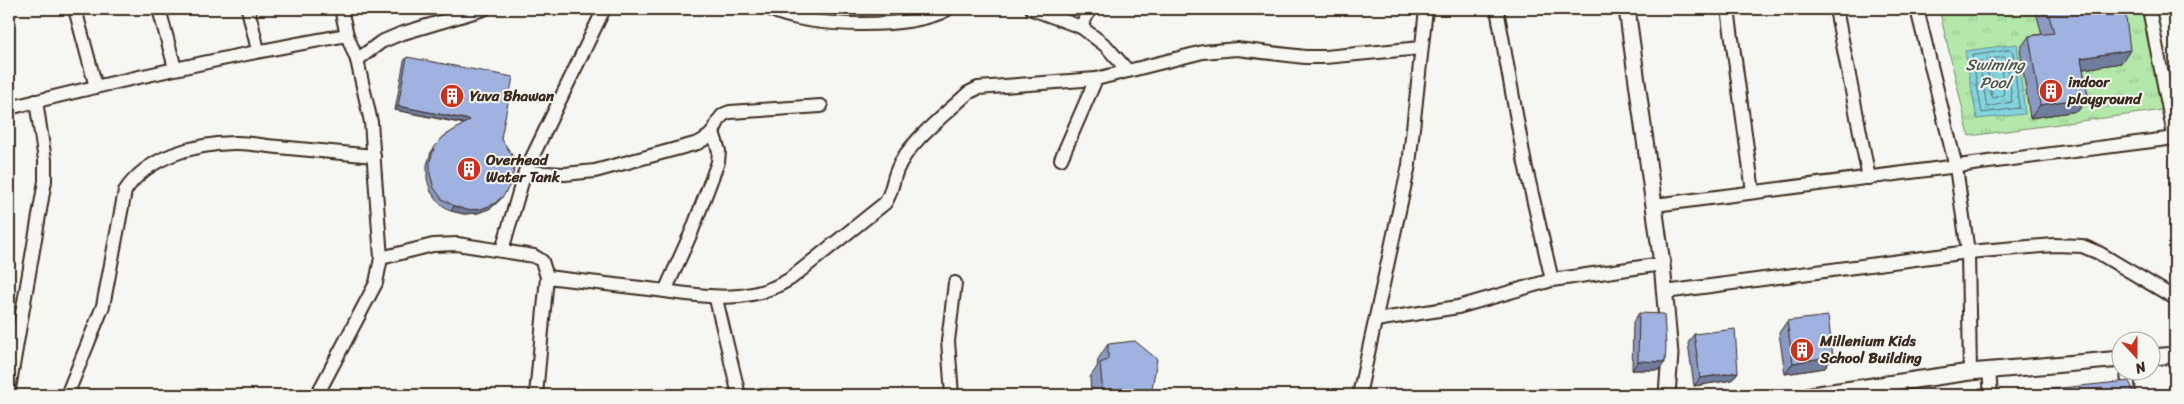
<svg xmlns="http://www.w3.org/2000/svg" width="2184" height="404" font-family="Sriracha,sans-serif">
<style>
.park{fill:url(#park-tufts);stroke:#778964}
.water{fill:url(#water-ripples);stroke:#679092}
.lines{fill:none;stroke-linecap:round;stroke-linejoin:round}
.shore{stroke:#586e6b;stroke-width:1}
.minor-casing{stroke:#3b2a1e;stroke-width:16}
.tertiary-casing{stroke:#3b2a1e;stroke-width:19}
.minor{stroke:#f6f6f2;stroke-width:12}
.tertiary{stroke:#f6f6f2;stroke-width:15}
.wall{fill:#8a99c1;stroke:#3b2a1e}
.shaded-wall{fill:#707d9d;stroke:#3b2a1e}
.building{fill:#a0b2e0;stroke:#3b2a1e}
.labels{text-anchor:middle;stroke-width:4;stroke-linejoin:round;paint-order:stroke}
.poi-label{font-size:15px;font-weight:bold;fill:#3b2a1e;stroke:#f6f6f2;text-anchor:start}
.water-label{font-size:16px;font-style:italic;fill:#4d544e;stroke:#f6f6f2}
</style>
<defs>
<pattern id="park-tufts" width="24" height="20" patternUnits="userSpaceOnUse" patternTransform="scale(1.25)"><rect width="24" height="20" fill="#b3e8aa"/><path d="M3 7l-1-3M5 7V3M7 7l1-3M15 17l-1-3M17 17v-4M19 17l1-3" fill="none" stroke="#9bc792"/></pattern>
<pattern id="water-ripples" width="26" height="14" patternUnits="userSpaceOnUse" patternTransform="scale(1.25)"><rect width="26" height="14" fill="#84d4df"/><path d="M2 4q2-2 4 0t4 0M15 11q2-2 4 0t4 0" fill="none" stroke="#73b6bf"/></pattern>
</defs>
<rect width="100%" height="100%" fill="#f6f6f2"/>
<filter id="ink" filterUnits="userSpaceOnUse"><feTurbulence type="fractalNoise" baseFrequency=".02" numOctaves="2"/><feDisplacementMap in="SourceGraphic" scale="10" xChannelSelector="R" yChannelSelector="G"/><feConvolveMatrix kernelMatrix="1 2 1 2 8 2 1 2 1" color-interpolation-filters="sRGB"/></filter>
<g filter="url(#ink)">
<polygon class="park" points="1939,9 2143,9 2163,110 1969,136"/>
<polygon class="water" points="2017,44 2025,114 1977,119 1965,51"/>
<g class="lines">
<g class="shore">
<polygon points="2010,50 2013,52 2019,108 1982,113 1972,56"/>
<polygon points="2004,57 2007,59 2012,102 1987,107 1979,62"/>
<polygon points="1998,65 2001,67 2004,95 1994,98 1992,97 1987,69"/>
</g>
<g class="minor-casing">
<g id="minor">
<polyline points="75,9 96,87"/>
<polyline points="159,9 175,68"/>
<polyline points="248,9 258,50"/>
<path d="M770,9C805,28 914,30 948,9"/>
<polyline points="1032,9 1081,27 1106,46 1128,71"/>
<polyline points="1497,9 1525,164 1552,280"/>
<polyline points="1728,9 1753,192"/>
<polyline points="1836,9 1869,178"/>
<polyline points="1917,9 1956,167 1968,252 1970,372"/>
<polyline points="2149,9 2175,140"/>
<polyline points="1081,27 1090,9"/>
<polyline points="357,60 381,42 400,34 484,9"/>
<path d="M9,108C121,80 233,55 347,35"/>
<polyline points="1061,159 1096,79"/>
<path d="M525,172L565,174L595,171L698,143C703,140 708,138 712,133C719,124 717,115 730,112L821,106"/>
<polyline points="1655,205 2175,138"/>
<polyline points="502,250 525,172 604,9"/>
<polyline points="381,258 433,245 457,244 534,256 542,261 547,277 536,395"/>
<path d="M547,277C581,281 615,285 649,289C699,295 745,307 790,279L885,203C892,193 892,182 897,170C908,142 946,114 968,93L978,88L1096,79L1203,52L1237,49L1305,57H1325L1421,48"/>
<polyline points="665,291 692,231 718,162 719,151 713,132"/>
<polyline points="1665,292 1968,252 2054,245 2082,246 2099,253 2175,298"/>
<polyline points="716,299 739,395"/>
<polyline points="1376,320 1458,307 1552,280 1662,264"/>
<polyline points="1989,370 1991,395"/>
<polyline points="2127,372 2129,395"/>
<polyline points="9,389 45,181 45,160 36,101"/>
<path d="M67,395L103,306L125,191C147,157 194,144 233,143C247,142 264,146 278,147C310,150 342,153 374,156"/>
<polyline points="317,395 376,283 381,258 371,122 357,60 347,35 341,9"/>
<polyline points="952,395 948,341 955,283"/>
<polyline points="1359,395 1409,165 1426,9"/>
</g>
</g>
<g class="tertiary-casing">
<g id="tertiary">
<polyline points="1627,9 1662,264 1670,354 1667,395"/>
<polyline points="2152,357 2175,355"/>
<polyline points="1811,395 1970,372 2122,359"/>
</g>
</g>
<use href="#minor" class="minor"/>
<use href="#tertiary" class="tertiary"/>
</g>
<g class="wall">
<polygon points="2035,9 2129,9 2126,13 2121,63 2083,69 2088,97 2078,111 2030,118 2020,49 2029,36 2042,34"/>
<polygon points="407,57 501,138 501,199 491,208 478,213 464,214 451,211 439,203 431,192 427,179 427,165 431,152 443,137 464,124 395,110 404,61"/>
<polygon points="1639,313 1665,362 1659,370 1632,370 1633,322"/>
<polygon points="1787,321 1833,356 1825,368 1785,374 1779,333"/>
<polygon points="1694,334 1738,372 1732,380 1694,386 1688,343"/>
<polygon points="1108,344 1151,395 1091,395 1090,377 1097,367 1098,359"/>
</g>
<g class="shaded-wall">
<polygon points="2130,50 2121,63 2072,71 2081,58"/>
<polygon points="2088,97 2078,111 2030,118 2040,105"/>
<polygon points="398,106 470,120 467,124 395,110"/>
<polygon points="504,195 501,199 491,208 478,213 464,214 451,211 454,206"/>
<polygon points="1833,356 1825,368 1785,374 1793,363"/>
<polygon points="1638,361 1665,362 1659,370 1632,370"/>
<polygon points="1738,372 1732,380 1694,386 1700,378"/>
</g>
<g class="building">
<polygon points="2047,9 2125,9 2130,50 2081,58 2088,97 2040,105 2029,36 2054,33"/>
<polygon points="407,57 513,77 501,138 512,155 514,169 511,183 504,195 494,204 481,209 467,210 454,206 442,199 434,188 430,174 430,161 434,148 443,137 470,120 398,106"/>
<polygon points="1639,313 1664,314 1666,346 1665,362 1638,361"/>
<polygon points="1828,316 1833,356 1793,363 1787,321"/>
<polygon points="1735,329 1738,372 1700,378 1694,334"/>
<polygon points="1135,341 1157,359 1151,395 1103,395 1100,363 1108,360 1108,344"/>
<polygon points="2129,381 2133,390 2134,395 2021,395 2021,392"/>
<polygon points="1907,388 1908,395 1861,395"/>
</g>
</g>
<defs>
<g id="building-disc" transform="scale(1.25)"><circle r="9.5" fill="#c8321e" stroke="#f6f6f2"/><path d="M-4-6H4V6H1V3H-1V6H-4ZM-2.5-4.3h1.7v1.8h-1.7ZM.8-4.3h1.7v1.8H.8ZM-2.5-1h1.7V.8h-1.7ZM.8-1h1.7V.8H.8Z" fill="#fff"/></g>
</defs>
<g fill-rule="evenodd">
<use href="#building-disc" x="2051" y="91"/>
<use href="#building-disc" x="452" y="96"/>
<use href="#building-disc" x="469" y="169"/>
<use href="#building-disc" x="1802" y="350"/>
</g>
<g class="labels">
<g class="poi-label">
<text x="2068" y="87">indoor<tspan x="2068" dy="17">playground</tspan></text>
<text x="470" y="101">Yuva Bhawan</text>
<text x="486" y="165">Overhead<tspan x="486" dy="17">Water Tank</tspan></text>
<text x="1820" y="346">Millenium Kids<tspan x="1820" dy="17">School Building</tspan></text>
</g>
<g class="water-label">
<text x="1995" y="70">Swiming<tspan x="1995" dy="18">Pool</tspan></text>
</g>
</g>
<rect width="2184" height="404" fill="none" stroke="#f6f6f2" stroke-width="30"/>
<rect x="15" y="15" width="2154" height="374" fill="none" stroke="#3b2a1e" stroke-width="2" filter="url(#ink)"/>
<g transform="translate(2136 356) rotate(159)"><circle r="24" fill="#f6f6f2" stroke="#aba49d"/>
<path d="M0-4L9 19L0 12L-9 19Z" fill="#c8321e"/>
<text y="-8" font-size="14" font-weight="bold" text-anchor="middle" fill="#3b2a1e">N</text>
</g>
</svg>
